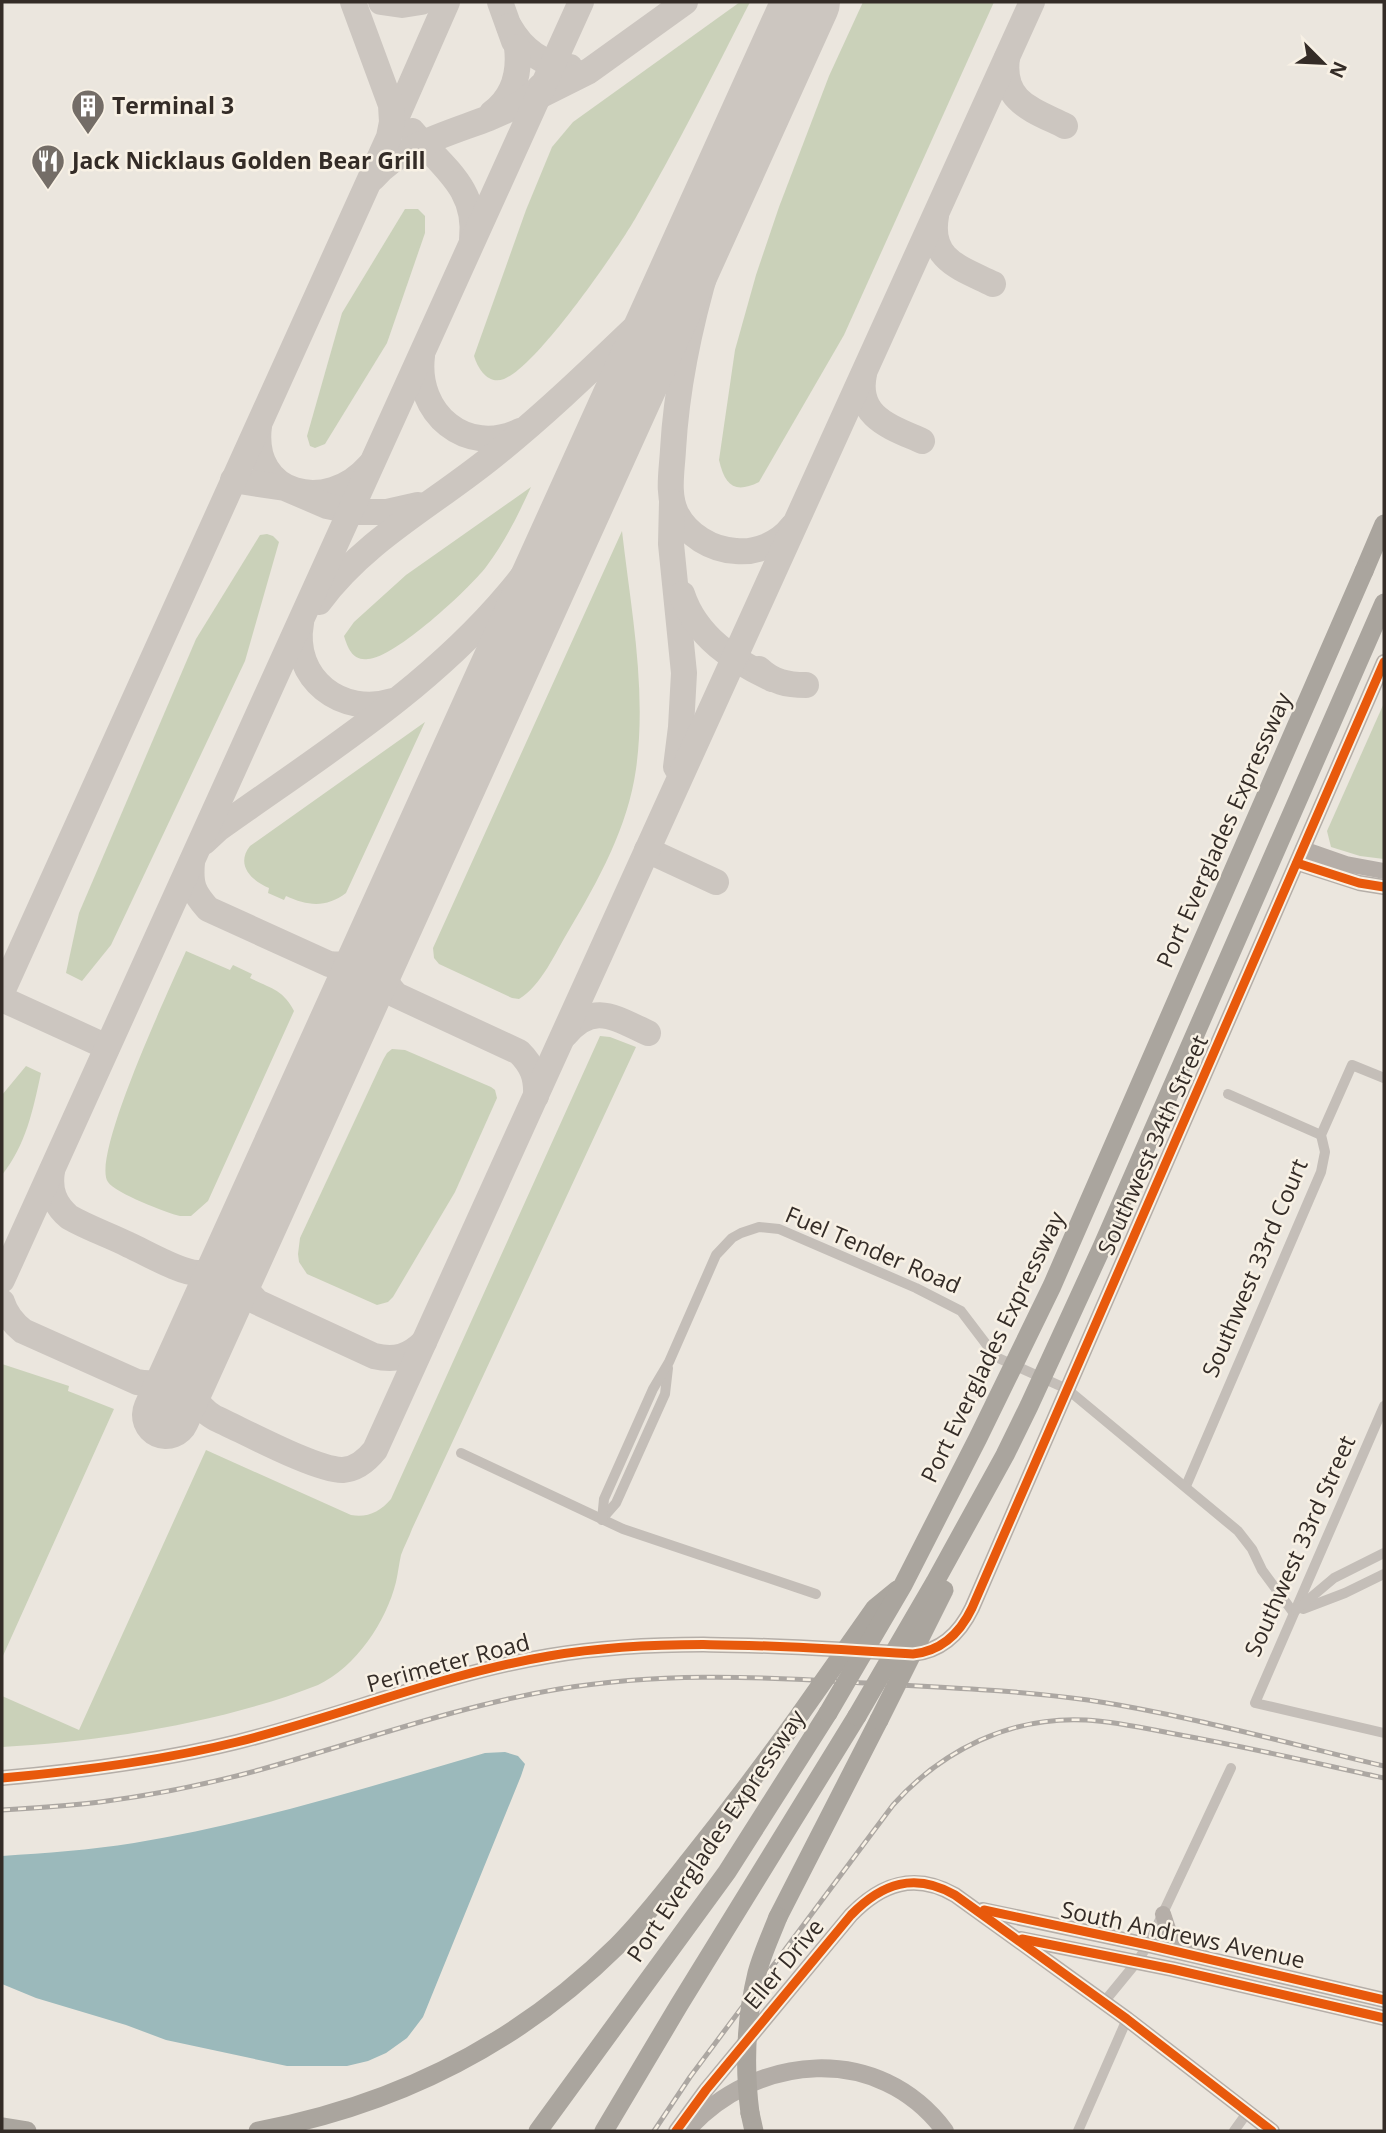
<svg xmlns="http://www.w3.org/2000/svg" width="1386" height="2133" font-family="'Open Sans',sans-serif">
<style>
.green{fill:#cad1b9}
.water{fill:#9bb9bb}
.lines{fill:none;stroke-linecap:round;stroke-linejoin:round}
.taxiway{stroke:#ccc6c0;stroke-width:26}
.runway{stroke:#ccc6c0;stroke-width:68}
.street{stroke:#c4beb8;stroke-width:10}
.secondary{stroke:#b5aea8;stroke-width:16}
.primary{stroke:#b3ada7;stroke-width:18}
.highway{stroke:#aaa59e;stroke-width:19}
.rail-casing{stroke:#aca7a2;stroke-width:5}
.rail{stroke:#f8f1e5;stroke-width:2.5;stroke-dasharray:8;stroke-linecap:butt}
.highway-bridge{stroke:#aaa59e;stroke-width:19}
.cycleway-casing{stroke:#f8f1e5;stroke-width:13}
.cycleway{stroke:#e8590c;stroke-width:9}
.labels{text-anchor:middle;stroke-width:5;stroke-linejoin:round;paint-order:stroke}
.poi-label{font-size:23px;font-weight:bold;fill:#342c27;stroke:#f8f1e5;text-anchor:start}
.street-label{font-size:23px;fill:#342c27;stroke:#f8f1e5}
</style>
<rect width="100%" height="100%" fill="#ebe6de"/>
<g class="green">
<path d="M740,2H750C713,75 676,148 635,219C615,253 537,366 504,379C488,385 478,369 474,356L526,210L552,147L573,122Z"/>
<path d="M863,2H994L844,335L759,482C735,494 725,486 719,460L735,350L756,275L779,207L829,76Z"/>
<polygon points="405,209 418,209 425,216 425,233 387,343 325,444 315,448 310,446 307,436 342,313"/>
<path d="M531,487C518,515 505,542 486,567C469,589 395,658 368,659C353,661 348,649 344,636L354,622L406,575Z"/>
<path d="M622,531C631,610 647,690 636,769C628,827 598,881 569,930C555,953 542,985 519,999L512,998L439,964L434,958L433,948Z"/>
<polygon points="267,534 273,536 279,542 245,661 111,945 82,981 66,973 79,913 196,639 260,535"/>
<polygon points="1384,703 1384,859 1360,856 1331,847 1327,831"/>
<path d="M425,722L346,893C326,908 308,906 286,896L284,900L268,893L269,888C252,881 235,865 250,846Z"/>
<path d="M186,951L230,970L233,965L252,974L250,978C270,988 284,990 294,1011L208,1201L191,1216H180C167,1213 115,1193 108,1182C90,1157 172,984 186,951Z"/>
<path d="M600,1036L610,1037L636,1047L412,1529C409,1538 404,1546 401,1555C399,1564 398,1573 396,1582C386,1622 356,1667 318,1685C225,1722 101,1742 2,1747V1696L79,1730L206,1450L351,1515C367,1518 380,1512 391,1499Z"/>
<polygon points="392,1049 405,1050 491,1087 495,1090 497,1098 455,1192 393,1297 388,1302 377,1305 307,1274 299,1262 298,1254 300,1238 383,1060 387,1053"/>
<path d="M26,1066L41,1073C33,1110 26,1145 2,1175V1095Z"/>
<polygon points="2,1364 69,1386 68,1391 114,1409 2,1658"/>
</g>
<path class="water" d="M505,1752L518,1756L525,1764L521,1776L423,2017L407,2038L386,2053L368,2061L347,2066H287L166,2040L126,2025L36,1998L2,1984V1856C46,1853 90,1850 134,1843C254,1823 369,1787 485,1753Z"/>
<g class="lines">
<g class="taxiway">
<polyline points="381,2 402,5 421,2"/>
<polyline points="500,2 514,41"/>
<path d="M509,26C522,49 542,65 570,67"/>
<path d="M787,44C737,175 681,308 673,450C672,470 667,494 676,513C687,535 712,550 736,551C756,553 779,544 792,527"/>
<path d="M1007,58C1001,102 1033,110 1065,126"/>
<polyline points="533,99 589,71 685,2"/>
<path d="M492,113C514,97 520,73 517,47"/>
<polyline points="393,125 447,2"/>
<path d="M412,131C442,167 478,188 472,240"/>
<path d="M373,178C400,146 450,133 489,118C508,110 526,103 540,87"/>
<path d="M936,216C928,260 961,268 993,284"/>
<path d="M422,356C415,413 466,457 520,431"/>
<path d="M864,374C855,417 891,427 922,441"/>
<path d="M259,426C250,496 327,514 369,466"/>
<polyline points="233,480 285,488 327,506 356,512 387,512 418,505"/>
<polyline points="672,502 671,544 684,673 681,727 676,767"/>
<path d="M682,594C696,637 734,661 772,679"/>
<path d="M319,602C366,538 438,502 498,452C560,402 617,344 675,290"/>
<path d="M301,623C291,679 342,717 393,701"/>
<path d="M759,669C773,682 787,685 806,685"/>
<path d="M204,842L218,829C320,756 429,689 510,592C548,547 576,496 605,445"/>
<polyline points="647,850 716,882"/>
<path d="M192,862C190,885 193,892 208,909L329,964C361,968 370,954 386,929"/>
<path d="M385,934C379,958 378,976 396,995L519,1052C532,1065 537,1077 536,1096"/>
<polyline points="2,992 389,137 392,122 391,105 353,2"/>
<polyline points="2,999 107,1047"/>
<path d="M565,1035C593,1001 615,1018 648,1033"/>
<path d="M52,1171C49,1190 54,1204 69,1217C88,1228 109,1235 129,1245C145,1252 182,1274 199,1273C217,1273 230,1263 240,1250"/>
<path d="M240,1250L242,1278L248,1292L257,1302L374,1356C395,1361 409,1357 424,1342"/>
<polyline points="2,1280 581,2"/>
<path d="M2,1302C6,1315 13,1323 23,1331L137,1382C160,1387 177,1378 191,1359"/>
<path d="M191,1359C189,1384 191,1404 215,1418C242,1430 317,1471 343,1470C356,1469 367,1460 375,1450L1032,2"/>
</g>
<polyline class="runway" points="166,1415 806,2"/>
<g class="street">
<polyline points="1228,1094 1321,1135"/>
<polyline points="1384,1406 1255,1703 1384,1733"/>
<polyline points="461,1453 623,1529 816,1594"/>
<polyline points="1186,1486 1321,1172 1325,1152 1321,1135 1352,1065 1384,1078"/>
<polyline points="602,1519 616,1503 665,1394 668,1368"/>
<polyline points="602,1520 604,1499 653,1389 669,1362 716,1255 732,1238 741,1233 759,1227 779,1229 916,1288 961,1311 996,1357 1067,1389 1238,1531 1252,1549 1262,1570 1293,1612"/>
<polyline points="1303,1609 1345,1593 1384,1574"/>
<polyline points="1296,1610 1334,1578 1384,1553"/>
<polyline points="1104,2002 1136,1963 1148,1945 1231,1768"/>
<polyline points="1078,2131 1127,2019"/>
<polyline points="1234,2131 1247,2113"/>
</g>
<g class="secondary">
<polyline points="1303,849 1346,864 1384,871"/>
<polyline points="1297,863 1359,883 1384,887"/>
<path d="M2,1778C81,1771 160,1761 237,1742C342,1716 442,1674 549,1656C669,1636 792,1647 913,1654C942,1651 960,1633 972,1608L1384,662"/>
<polyline points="983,1910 1148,1945 1384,2000"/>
<polyline points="1163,1914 1172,1941 1187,1952"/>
<polyline points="1021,1939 1172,1969 1384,2018"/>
<path d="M676,2131L706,2090L851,1915C882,1883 915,1872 955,1895L1127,2019L1272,2131"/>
</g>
<path class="primary" d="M686,2131C755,2053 879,2042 945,2131"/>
<g class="highway">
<polyline points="1364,571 1384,524"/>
<polyline points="778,1917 879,1720"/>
<polyline points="750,2113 754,2131"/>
<polyline points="2,2127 27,2131"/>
<path d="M258,2131C396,2105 517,2045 617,1946C643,1920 666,1890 689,1861C728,1812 765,1763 801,1713"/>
<polyline points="538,2131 727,1872 828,1713"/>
<polyline points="604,2131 679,2005 857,1716"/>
</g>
<g class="rail-casing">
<g id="rail">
<path d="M2,1810C35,1808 68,1806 100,1802C154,1795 208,1784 259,1770C359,1742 457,1706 559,1689C656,1673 752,1676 848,1682C928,1687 1009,1689 1088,1700C1188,1715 1286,1743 1384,1766"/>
<path d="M654,2131L690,2077L893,1805C942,1750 1011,1716 1086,1720C1121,1722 1157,1731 1191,1737C1256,1749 1320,1764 1384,1778"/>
</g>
</g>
<use href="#rail" class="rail"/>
<g class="highway-bridge">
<polyline points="801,1713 875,1608 897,1590"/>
<polyline points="828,1713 903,1585 978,1438 1052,1286 1364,571"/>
<polyline points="857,1716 935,1582 1005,1455 1029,1406 1102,1247 1384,603"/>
<polyline points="879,1720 944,1590"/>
<path d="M750,2113C744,2066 746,2018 757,1973C762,1954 771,1935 778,1917"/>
</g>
<g class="cycleway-casing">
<g id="cycleway">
<polyline points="1297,863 1359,883 1384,887"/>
<path d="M2,1778C81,1771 160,1761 237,1742C342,1716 442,1674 549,1656C669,1636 792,1647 913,1654C942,1651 960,1633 972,1608L1384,662"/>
<polyline points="984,1910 1148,1945 1384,2000"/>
<polyline points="1022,1939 1172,1969 1384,2018"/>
<path d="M676,2131L706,2090L851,1915C882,1883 915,1872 955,1895L1127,2019L1272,2131"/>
</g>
</g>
<use href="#cycleway" class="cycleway"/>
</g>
<defs>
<g id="building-pin" transform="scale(1.75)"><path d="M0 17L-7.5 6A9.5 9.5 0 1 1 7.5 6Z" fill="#746d67" stroke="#f8f1e5"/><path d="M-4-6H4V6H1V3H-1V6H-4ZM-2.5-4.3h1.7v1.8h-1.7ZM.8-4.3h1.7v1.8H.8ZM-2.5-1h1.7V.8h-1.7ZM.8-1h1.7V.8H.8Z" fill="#fff"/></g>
<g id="restaurant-pin" transform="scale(1.75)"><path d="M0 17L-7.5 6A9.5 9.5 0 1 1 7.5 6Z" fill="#746d67" stroke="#f8f1e5"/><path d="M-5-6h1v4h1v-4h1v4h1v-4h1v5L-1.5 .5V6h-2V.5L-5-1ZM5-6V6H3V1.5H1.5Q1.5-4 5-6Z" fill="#fff"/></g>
</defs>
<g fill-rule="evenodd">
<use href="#building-pin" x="88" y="106"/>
<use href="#restaurant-pin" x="48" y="161"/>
</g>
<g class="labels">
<g class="poi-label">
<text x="112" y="114">Terminal 3</text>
<text x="72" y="169">Jack Nicklaus Golden Bear Grill</text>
</g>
<g class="street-label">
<text transform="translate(1224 830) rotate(-66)" y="8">Port Everglades Expressway</text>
<text transform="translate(1153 1145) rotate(-66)" y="8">Southwest 34th Street</text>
<text transform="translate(873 1250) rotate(23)" y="8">Fuel Tender Road</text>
<text transform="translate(1255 1268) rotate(-67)" y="8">Southwest 33rd Court</text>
<text transform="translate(993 1347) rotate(-64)" y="8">Port Everglades Expressway</text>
<text transform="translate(1300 1546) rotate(-66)" y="8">Southwest 33rd Street</text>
<text transform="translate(448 1663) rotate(-15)" y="8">Perimeter Road</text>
<text transform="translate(716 1836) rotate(-56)" y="8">Port Everglades Expressway</text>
<text transform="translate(1183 1935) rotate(12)" y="8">South Andrews Avenue</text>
<text transform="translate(784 1964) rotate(-50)" y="8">Eller Drive</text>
</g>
</g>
<rect width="1386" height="2133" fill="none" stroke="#342c27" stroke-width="7"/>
<g transform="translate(1323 63) rotate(114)" stroke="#f8f1e5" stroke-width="5" paint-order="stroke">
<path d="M0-5L12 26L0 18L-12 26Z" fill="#342c27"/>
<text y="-10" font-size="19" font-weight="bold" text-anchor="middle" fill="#342c27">N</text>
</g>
</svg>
